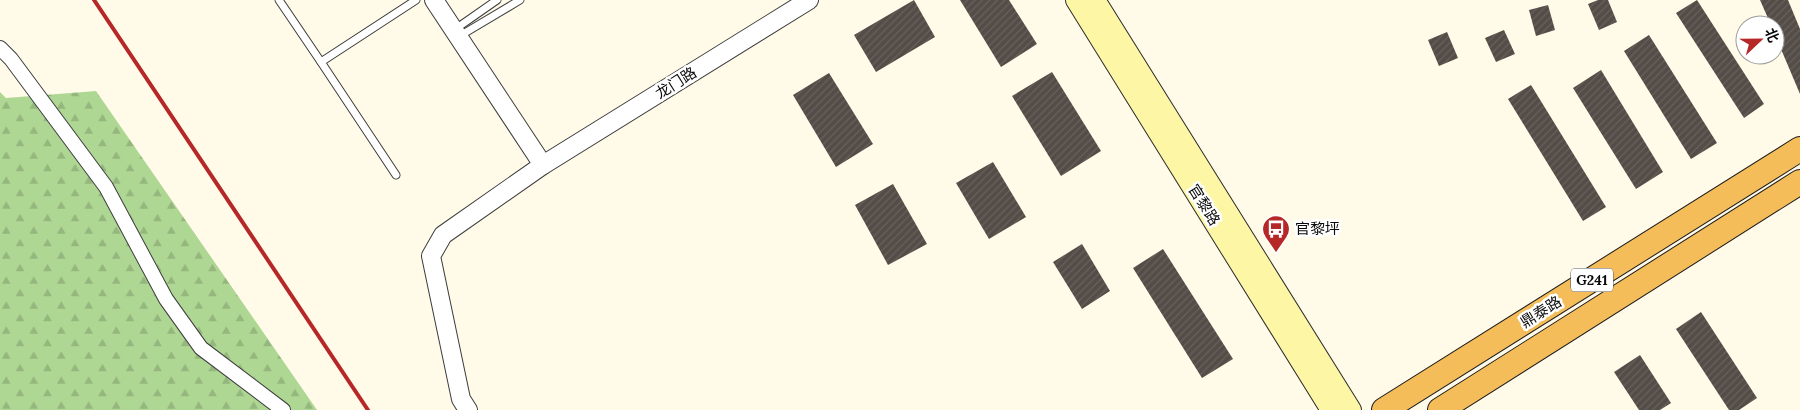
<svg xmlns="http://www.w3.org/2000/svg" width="1800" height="410" font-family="Lora,'Noto Sans SC',serif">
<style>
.forest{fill:url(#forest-firs)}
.building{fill:url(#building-hatch)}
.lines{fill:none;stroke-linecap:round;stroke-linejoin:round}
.service-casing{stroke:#3d3d3d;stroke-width:9}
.minor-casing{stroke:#3d3d3d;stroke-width:16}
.tertiary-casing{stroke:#3d3d3d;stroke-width:20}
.secondary-casing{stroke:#2c2c2c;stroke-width:22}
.trunk-casing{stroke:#1b1b1b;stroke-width:26}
.service{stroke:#fff;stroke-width:7}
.minor{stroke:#fff;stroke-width:14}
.tertiary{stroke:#fff;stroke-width:18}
.secondary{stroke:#fdf7a5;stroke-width:20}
.trunk{stroke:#f4bd5a;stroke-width:24}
.rail{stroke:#b62727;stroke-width:4}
.labels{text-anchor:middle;stroke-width:5;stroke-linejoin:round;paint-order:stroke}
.shield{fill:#fff;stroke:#545454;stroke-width:1}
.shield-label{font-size:14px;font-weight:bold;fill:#0a0a0a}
.street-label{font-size:15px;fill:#0a0a0a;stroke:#fff}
.poi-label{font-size:15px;fill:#0a0a0a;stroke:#fff;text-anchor:start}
</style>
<defs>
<pattern id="forest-firs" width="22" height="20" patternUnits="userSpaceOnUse" patternTransform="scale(1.25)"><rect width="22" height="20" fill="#afd794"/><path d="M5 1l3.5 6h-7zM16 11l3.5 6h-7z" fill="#95b77e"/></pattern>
<pattern id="building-hatch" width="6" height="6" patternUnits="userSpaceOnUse" patternTransform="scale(1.25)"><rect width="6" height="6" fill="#534c47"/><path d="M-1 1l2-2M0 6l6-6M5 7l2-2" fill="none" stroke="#67615d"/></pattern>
</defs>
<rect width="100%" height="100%" fill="#fffbe8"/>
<polygon class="forest" points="96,91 317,410 0,410 0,92 6,98"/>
<g class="building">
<polygon points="914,0 935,37 876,72 854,35"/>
<polygon points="960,0 1009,0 1037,44 1001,67"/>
<polygon points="1598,0 1608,0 1617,22 1599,30 1588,4"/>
<polygon points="1697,0 1764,104 1744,118 1676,13"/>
<polygon points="1760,0 1788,0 1800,29 1800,94 1775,35 1775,25 1771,25"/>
<polygon points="1548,5 1555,30 1536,36 1529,10"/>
<polygon points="1504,30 1515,54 1496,62 1485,38"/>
<polygon points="1447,32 1458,58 1439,66 1428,40"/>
<polygon points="1649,35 1717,143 1691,159 1624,51"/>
<polygon points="1601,70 1663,172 1636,189 1573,88"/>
<polygon points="1052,72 1101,151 1061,176 1012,96"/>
<polygon points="829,73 873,144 836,167 793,95"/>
<polygon points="1531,85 1606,207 1583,221 1508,99"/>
<polygon points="993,162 1026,217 989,239 956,183"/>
<polygon points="893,184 927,244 888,265 855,205"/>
<polygon points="1082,244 1110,291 1082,309 1053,262"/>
<polygon points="1163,249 1233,359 1202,378 1133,268"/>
<polygon points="1701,312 1757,398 1739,410 1729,410 1676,329"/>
<polygon points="1640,355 1671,403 1660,410 1639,410 1614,372"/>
</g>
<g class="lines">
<g class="service-casing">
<g id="service">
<polyline points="279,0 321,62"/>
<polyline points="454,30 497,0"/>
<polyline points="458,37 520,0"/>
<polyline points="396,175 321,62 416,0"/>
</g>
</g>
<g class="minor-casing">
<polyline id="minor" points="0,48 11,59 106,187 166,299 201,348 283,410"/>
</g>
<g class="tertiary-casing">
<g id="tertiary">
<polyline points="434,0 543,165 443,235 431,256 461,399 468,410"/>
<polyline points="543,165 809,0"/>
</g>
</g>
<g class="secondary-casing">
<g id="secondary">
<polyline points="1076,0 1331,410"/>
<polyline points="1095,0 1351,410"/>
</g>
</g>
<g class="trunk-casing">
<g id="trunk">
<polyline points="1384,410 1800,149"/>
<polyline points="1440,410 1800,182"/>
</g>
</g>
<use href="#service" class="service"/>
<use href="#minor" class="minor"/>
<use href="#tertiary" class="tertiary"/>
<use href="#secondary" class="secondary"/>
<use href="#trunk" class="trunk"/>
<polyline class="rail" points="94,0 368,410"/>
</g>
<defs>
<g id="bus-pin" transform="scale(1.4375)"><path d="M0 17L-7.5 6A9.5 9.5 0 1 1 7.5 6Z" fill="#b62727" stroke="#fff"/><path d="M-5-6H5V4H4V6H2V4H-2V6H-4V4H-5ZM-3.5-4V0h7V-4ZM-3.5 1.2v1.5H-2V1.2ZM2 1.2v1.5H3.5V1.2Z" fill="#fff"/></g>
</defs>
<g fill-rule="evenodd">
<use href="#bus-pin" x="1276" y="229"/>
</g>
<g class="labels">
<rect class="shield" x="1571" y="268.5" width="42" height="23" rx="4"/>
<g class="shield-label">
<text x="1592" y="285">G241</text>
</g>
<g class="street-label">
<text transform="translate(676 83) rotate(-32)" y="5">龙门路</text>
<text transform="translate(1204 205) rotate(58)" y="5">官黎路</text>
<text transform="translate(1541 312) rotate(-32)" y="5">鼎泰路</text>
</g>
<g class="poi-label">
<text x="1295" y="234">官黎坪</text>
</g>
</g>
<g transform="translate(1760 40) rotate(68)"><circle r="24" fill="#ffffff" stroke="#9d9d9d"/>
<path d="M0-4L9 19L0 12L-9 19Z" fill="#b62727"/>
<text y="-8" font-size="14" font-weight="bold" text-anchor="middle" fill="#0a0a0a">北</text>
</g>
</svg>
